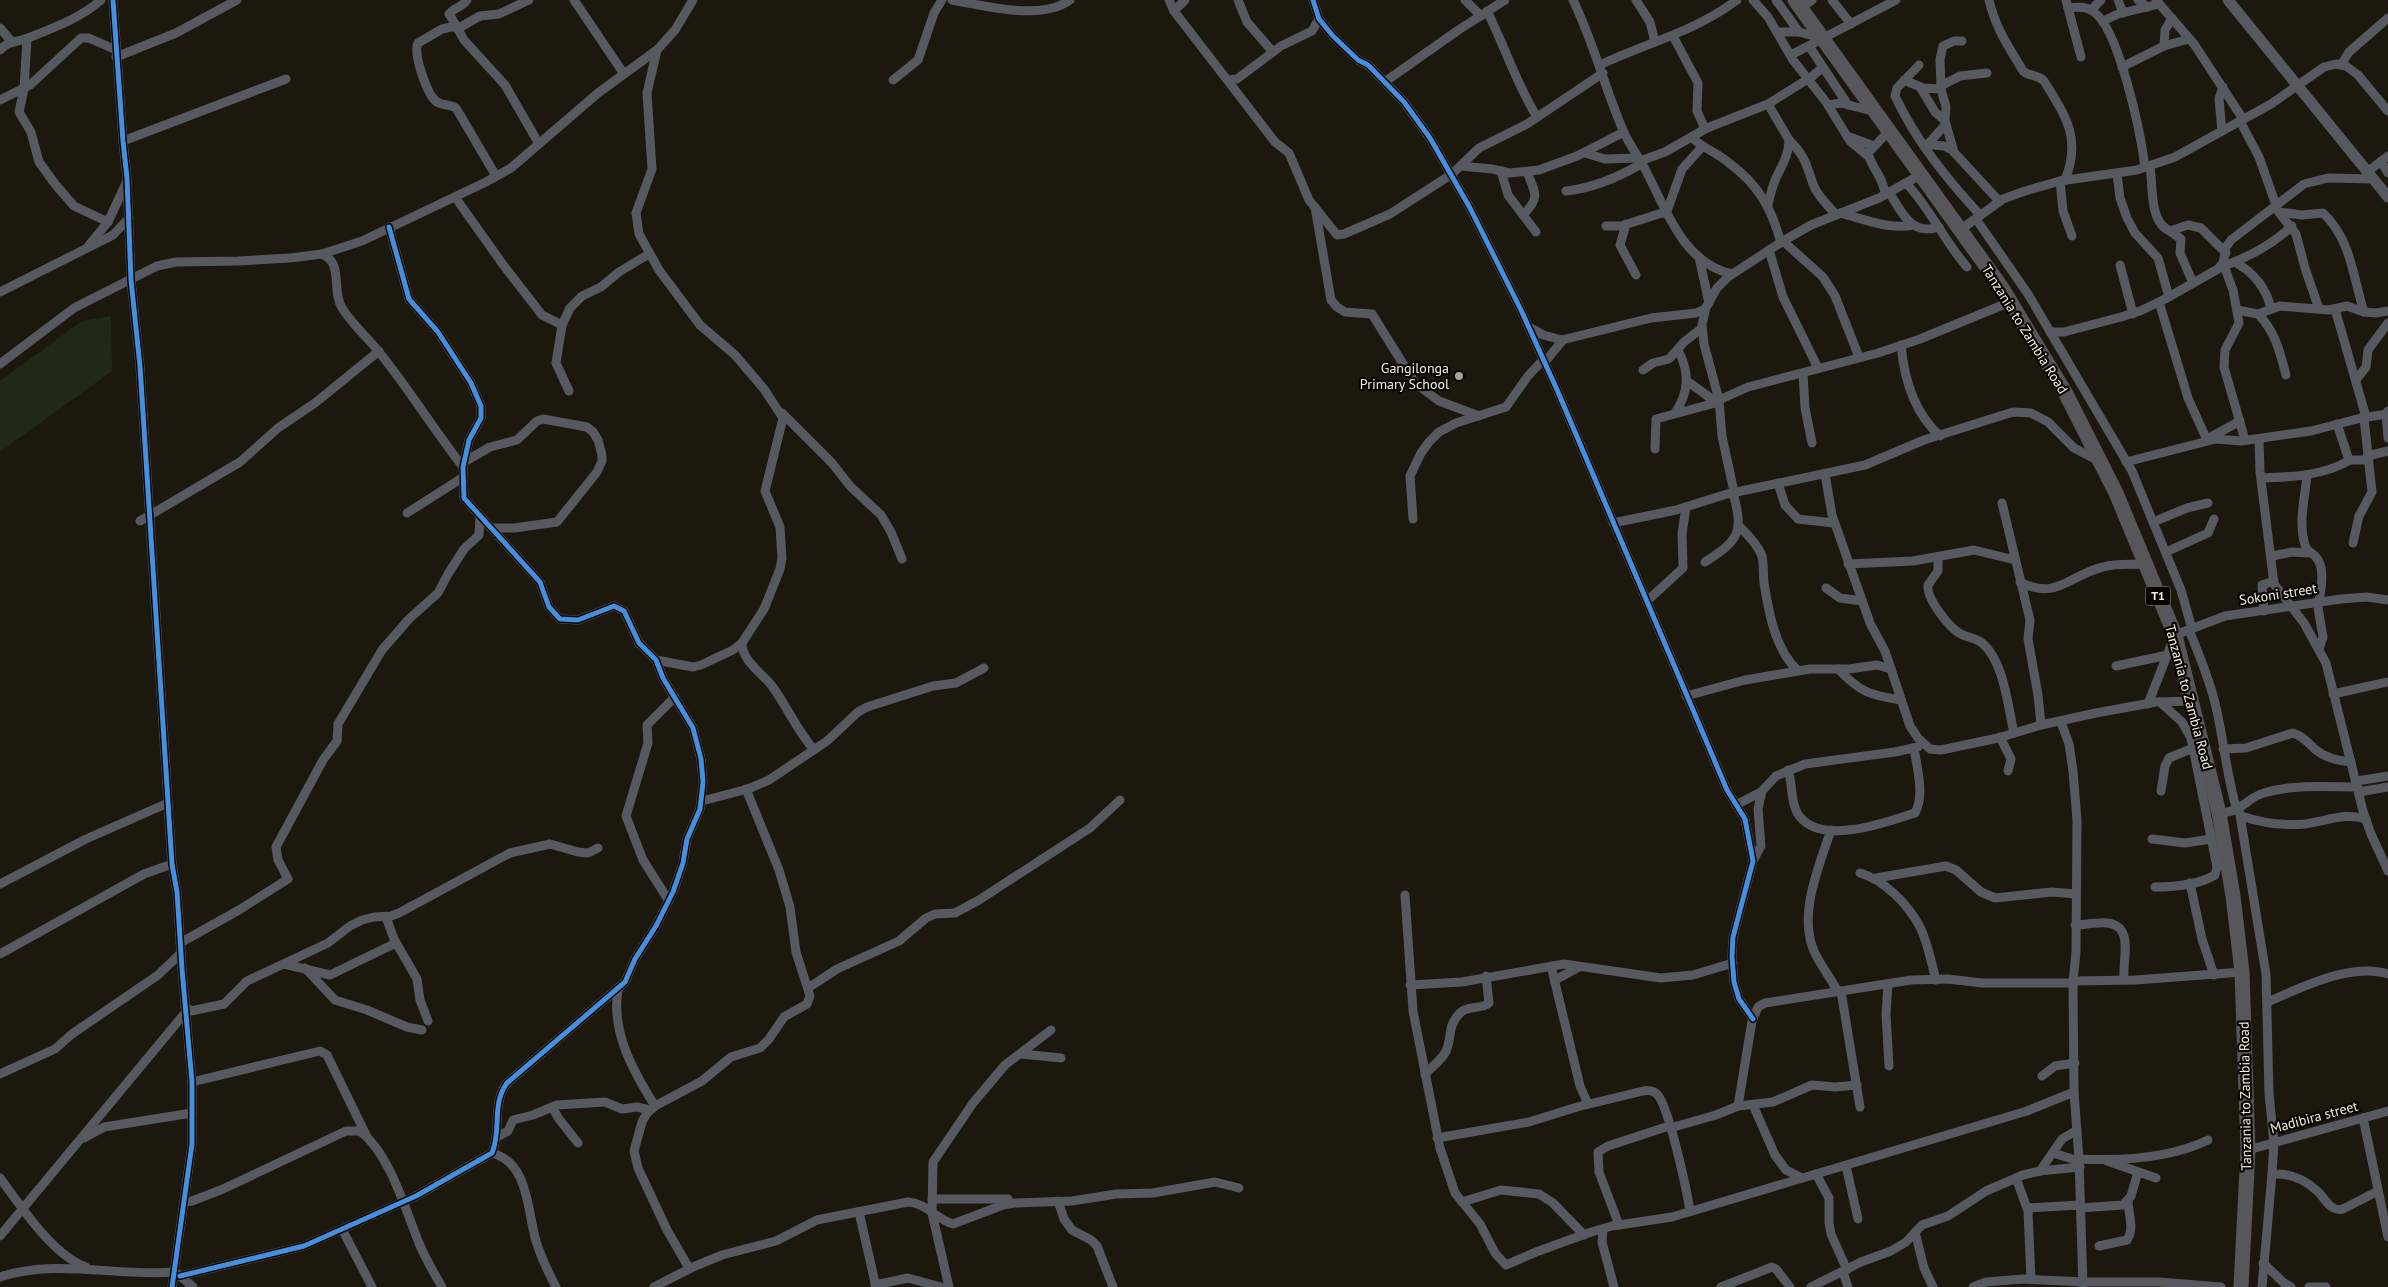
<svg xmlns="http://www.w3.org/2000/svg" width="2388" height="1287" font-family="'PT Sans',sans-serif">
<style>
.green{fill:#202816}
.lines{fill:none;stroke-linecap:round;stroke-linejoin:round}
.minor{stroke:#565960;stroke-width:9}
.tertiary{stroke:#565960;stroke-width:11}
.trunk{stroke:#56565b;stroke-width:15}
.cycleway-casing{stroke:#090602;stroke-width:8}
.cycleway{stroke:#468fdf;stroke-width:5}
.poi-dot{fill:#a9a397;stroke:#090602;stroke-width:2}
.labels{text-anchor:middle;stroke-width:4.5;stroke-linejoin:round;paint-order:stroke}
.shield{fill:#090602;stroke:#aea89f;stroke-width:1}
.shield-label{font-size:12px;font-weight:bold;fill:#f4eee2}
.street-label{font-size:14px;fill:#f4eee2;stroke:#090602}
.poi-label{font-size:14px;fill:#f4eee2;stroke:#090602;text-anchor:end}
</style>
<rect width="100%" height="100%" fill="#1d180d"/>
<polygon class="green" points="111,316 112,371 0,452 0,381 82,321"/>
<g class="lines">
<g class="minor">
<polyline points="113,0 123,141 127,178 131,280 140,366 172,864 177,892 182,969 192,1082 192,1144 172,1287"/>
<path d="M467,0C463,7 454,7 449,14L451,17L464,40L505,85L539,144"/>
<polyline points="574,0 624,74"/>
<path d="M952,0C985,6 1042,21 1070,0"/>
<polyline points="1169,0 1174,11 1275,142 1289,153 1309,200 1337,235 1344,234 1390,214 1452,174 1479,148 1527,124 1603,73"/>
<polyline points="1238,0 1247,22 1273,52"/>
<polyline points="1313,0 1319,19 1333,36 1358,60 1368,65 1404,102 1430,138 1470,208 1521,310 1558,392 1727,790 1745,819 1753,861 1733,937 1732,957 1734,982 1739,999 1753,1019"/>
<polyline points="1465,0 1481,16"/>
<path d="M1573,0C1593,41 1604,85 1622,128C1628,143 1638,156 1646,171C1667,211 1683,263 1732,274"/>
<polyline points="1636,0 1650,22 1655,42"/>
<polyline points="1753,0 1768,17 1793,60 1826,102 1850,141 1869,157"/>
<polyline points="1776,0 1799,32"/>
<polyline points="1832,0 1851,24"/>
<path d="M1989,0C1996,29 2008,46 2023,71C2030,77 2037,74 2044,81C2065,115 2082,138 2065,180"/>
<polyline points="2066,0 2081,57"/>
<polyline points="2118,0 2123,13"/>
<polyline points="2138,0 2147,7"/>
<polyline points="2156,0 2194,44 2243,119"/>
<polyline points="1801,8 1812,0"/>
<path d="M2068,8C2075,7 2084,6 2091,10C2119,24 2141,136 2145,167"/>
<polyline points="2091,10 2101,0"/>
<polyline points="1174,11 1185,0"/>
<path d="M1487,11C1505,47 1516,83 1537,117"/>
<polyline points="2103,21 2118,14 2159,4"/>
<path d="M456,26L442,29L418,43C413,54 427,95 437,102C443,106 450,104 456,108L496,176"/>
<polyline points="0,28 12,42"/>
<polyline points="457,29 480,16 499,14 529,0"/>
<polyline points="1777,32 1799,32 1821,38"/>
<polyline points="1673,36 1698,83 1697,111 1705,129"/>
<polyline points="27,39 24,89 19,112 31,132 39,162 55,184 74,206 108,222"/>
<polyline points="1809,46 1848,105"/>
<polyline points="2164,46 2165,30 2172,18"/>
<path d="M0,50C8,41 18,42 28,38C53,28 81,18 101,0"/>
<polyline points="1791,55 1896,0"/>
<polyline points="116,57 176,33 237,0"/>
<path d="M1600,65C1648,42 1693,33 1737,0"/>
<path d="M1919,65L1897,88L1895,96C1916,141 1947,179 1980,215"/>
<polyline points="2341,65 2349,52 2388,18"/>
<polyline points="2122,67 2164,46 2189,39"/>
<polyline points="893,80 918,60 934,13 942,0"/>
<polyline points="1229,80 1237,79 1281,46 1312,31 1319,19"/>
<polyline points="1808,80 1823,67"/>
<polyline points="1904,80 1923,88 1941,89"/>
<polyline points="1386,81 1457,31 1505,0"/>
<polyline points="1941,86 1960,76 1987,73"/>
<polyline points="1920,87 1935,112 1945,121"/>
<polyline points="0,100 30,85 81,38 89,38 116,50"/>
<polyline points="1828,105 1841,103 1876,112"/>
<polyline points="2240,121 2259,157 2276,205"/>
<polyline points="2222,131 2219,99 2223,87"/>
<polyline points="1847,136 1874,146"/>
<path d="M1691,137C1703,148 1717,153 1729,163C1758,184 1772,209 1781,243"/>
<path d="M1789,140C1805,156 1806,163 1813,184C1817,196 1828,205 1836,215"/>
<polyline points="123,141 286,79"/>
<polyline points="1923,144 1944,146 1952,150 1999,201"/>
<polyline points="1928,144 1946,124"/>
<polyline points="1954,152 1945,121 1946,107 1941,89 1940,59 1943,46 1954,41 1962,41"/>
<polyline points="1585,153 1605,159 1638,158"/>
<polyline points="1640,161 1665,152 1707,128 1768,104 1808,79"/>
<polyline points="2381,161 2388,173"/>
<polyline points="1461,166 1492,169 1510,173 1539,170 1577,156 1624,132"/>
<path d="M2150,166C2153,185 2149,223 2170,231L2188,225L2201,228L2226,253"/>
<polyline points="1501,171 1508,195 1536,232"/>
<polyline points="2367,172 2388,156"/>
<polyline points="2117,174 2120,198 2127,218 2135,233 2158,258 2169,297"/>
<polyline points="2060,181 2063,211 2072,236"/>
<path d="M1906,183C1930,208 1944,241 1967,267"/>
<path d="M1566,191C1594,188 1617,178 1641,164"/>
<path d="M1889,192C1902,213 1911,236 1939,227"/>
<path d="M1885,194C1883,175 1871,168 1868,153L1889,131"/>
<polyline points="455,197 504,266 542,315 562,325"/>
<path d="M1768,205C1770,196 1772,187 1776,178C1782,165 1789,155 1789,140L1768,104"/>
<polyline points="1315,207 1331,300 1337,307 1345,312 1372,314 1415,383 1439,401 1479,416"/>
<polyline points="2277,210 2296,234 2305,268 2319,309"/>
<path d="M2279,212L2302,215L2323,213C2351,239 2353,277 2364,312"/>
<path d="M1840,213C1865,219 1888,230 1914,225"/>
<polyline points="1666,214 1682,169 1702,147"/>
<path d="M1523,215C1540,198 1536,194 1527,172"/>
<polyline points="1976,219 2028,294 2132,471 2181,590 2192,629"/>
<polyline points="1626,224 1620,245 1636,275"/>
<polyline points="1606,226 1621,226 1665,212"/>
<polyline points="1960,230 2003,199 2025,191 2060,181 2137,170 2175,157 2271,104 2324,67 2336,64 2346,66 2358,75 2388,111"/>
<polyline points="2170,231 2181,239 2180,253 2193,283"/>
<polyline points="1783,241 1823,277 1835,296 1859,357"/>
<polyline points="89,245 108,222 127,181"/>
<polyline points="1769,250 1783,297 1818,368"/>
<path d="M322,254C344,263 331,290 342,308C352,324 367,337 379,352C409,389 434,430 463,467"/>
<polyline points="1699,257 1709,303"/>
<path d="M2234,262C2253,271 2267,289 2271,309"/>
<polyline points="2223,263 2233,290 2239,323 2225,350 2224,367 2245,440"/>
<polyline points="2120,265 2133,314"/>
<path d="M2224,266C2250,256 2272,245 2292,226"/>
<polyline points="0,292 113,235 129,218"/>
<polyline points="2159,302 2188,398 2207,440"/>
<polyline points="1706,307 1702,325 1704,344 1719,400 1722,436 1734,492"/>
<polyline points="2335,309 2366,417"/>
<polyline points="2237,310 2258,314 2280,306 2329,310 2347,306 2364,312 2376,313 2388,311"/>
<path d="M2258,314C2275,331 2280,352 2286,375"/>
<polyline points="1529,327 1543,335 1562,340 1651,318 1696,313 1705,309 1717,288 1728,277 1783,241 1811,225 1879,198 1920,175"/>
<polyline points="2050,332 2064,332 2121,317 2140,311 2165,299 2218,269 2223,263 2226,247 2231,240 2304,184 2328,178 2373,179"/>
<path d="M1901,345C1904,378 1914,413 1940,436"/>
<polyline points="1544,363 1563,340"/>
<polyline points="0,364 74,308 157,266 176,262 238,261 290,258 322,254 362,241 486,182 511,168 598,93 657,50 675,30 693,0"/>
<polyline points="1643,370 1653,363 1669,359 1684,342 1702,328"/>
<polyline points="1803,373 1805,408 1812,443"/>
<polyline points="2356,380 2366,367 2368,350 2388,323"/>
<polyline points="1687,381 1716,402"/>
<polyline points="569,391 556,363 562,325 570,308 582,296 601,287 619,272 649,254"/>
<polyline points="1719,400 1748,387 1878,353 1920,339 2010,302"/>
<polyline points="2388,411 2386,414 2388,438"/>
<polyline points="782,413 832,463 850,486 881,515 891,532 902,559"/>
<path d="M1675,413C1689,392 1690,373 1678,350"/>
<polyline points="2337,424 2349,460 2368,460"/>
<polyline points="2209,438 2240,421"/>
<polyline points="2259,439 2260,472 2274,584 2304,623 2326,663 2363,811 2371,834 2388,871"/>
<polyline points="1655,449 1656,419 1719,402"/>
<polyline points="2367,456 2388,451"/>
<polyline points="464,462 490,447 517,440 537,421 543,419 587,427 593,432 598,440 602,455 602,461 597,472 557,522 514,528 491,528"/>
<polyline points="2126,462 2216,439 2241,441 2311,431 2361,418 2388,414"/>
<polyline points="1825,474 1832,515 1870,623 1885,651 1910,726 1918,738 1930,749 1941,750 1998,738 2041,725 2096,713 2156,702 2192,701"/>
<path d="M2307,475C2305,497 2298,523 2305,545C2306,551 2311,552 2315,556C2326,567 2321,588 2319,601"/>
<path d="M2261,478C2291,477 2323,476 2350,460"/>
<polyline points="1778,483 1785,505 1798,519 1834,523"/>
<polyline points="2002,503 2030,620 2028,639 2038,695 2041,725"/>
<polyline points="407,513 462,478"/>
<polyline points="1413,519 1410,476 1421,453 1429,442 1439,432 1456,423 1506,407 1528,376 1543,360"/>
<polyline points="140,521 240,462 278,428 315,403 379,351"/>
<polyline points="2153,522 2187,508 2208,503"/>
<polyline points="1613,523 1676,510 1727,494 1865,465 1924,440 2013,412 2031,413 2048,422 2074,448 2099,461"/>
<path d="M1738,525C1747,534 1757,544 1762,556C1764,564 1763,575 1764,583C1769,614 1775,649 1798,671"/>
<polyline points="2353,543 2359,516 2372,492 2364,418"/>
<polyline points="2166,552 2208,533 2214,519"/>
<polyline points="2272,556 2292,552 2310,553"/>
<path d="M1938,557V571L1928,585C1926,598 1949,628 1961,634C1968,638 1977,638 1982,643C2004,661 2008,707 2014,733"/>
<path d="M1705,562C1739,540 1744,533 1733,493"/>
<polyline points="1848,564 1913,561 1974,550 2015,560"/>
<path d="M2020,582C2057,601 2069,575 2103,567C2117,563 2132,565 2145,564"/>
<polyline points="1826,588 1840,598 1862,601"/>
<polyline points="1647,601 1683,568 1682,534 1686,507"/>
<polyline points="2317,602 2323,637 2319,649"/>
<polyline points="2264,611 2262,585 2274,581"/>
<path d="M2189,630C2199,654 2209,678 2215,703C2224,739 2226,775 2237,810"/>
<path d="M742,643C742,661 762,673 772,686C788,708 796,729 814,750"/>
<polyline points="656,660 693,667 701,665 733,650 742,643 764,609 780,569 782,558 780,527 765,491 783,418 764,389 735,355 700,325 659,270 639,234 636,213 652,169 647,93 657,50"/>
<polyline points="2116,666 2168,655"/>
<path d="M1838,669C1860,692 1869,695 1901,700"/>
<polyline points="2333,694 2388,682"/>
<polyline points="1686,696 1745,680 1810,669 1849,669 1877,665 1891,669"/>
<polyline points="2148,704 2175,635 2225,616 2341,599 2367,597 2388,600"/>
<polyline points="2061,722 2069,744 2073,771 2077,820 2076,952 2073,983 2074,1092 2079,1159 2083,1287"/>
<polyline points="2000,737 2011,759 2008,771"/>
<path d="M2223,749L2246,748L2293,733C2303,736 2308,743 2316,750C2326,758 2339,761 2351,762"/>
<path d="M1788,770C1793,784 1790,807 1801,818C1825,845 1886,822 1915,813C1925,795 1917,768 1914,748"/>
<polyline points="2357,781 2388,776"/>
<polyline points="2161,791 2165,766 2169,758 2193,748"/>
<polyline points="2359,792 2388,787"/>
<polyline points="702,801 748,789 769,780 827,741 858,712 867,707 933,686 956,683 984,668"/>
<polyline points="1736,805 1761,792 1776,776 1805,764 1895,752 1918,747"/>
<path d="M2239,809L2266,974L2269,1094L2274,1143L2272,1174C2289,1173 2304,1179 2316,1190C2326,1198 2329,1212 2343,1209L2378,1191"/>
<path d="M2219,813C2243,812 2246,798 2264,793C2294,784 2327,787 2358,787"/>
<path d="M2241,816C2262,823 2283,826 2305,824C2328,821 2344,812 2366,819"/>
<path d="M1831,830C1819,866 1798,914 1814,951C1820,965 1831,978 1838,992"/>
<polyline points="2152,839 2185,843 2211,839"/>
<polyline points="1753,861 1761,846 1758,809 1762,791"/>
<path d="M1860,873C1884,880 1908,904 1920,927C1928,943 1931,962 1936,980"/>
<polyline points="1876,878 1946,866 1956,870 1981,892 1995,898 2052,892 2076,894"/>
<polyline points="2190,883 2202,939 2214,975"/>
<polyline points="0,884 86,839 168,803"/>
<path d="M2155,887C2174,887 2198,885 2215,875L2217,867L2191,738L2182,722L2160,702"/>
<polyline points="1405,895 1413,1011 1440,1148 1455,1193 1480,1224 1495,1253 1506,1265 1536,1252 1591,1232 1612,1226 1672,1217 2027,1111 2074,1092"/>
<polyline points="669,901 643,860 626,816 648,743 647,725 675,697"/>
<polyline points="386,917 394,939 417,979 420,1000 428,1021"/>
<path d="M2075,925C2083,925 2091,923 2099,923C2137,920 2122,957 2124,980"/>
<polyline points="180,943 239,910 288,879 278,860 276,847 323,760 337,741 338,724 382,650 409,619 438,593 448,574 464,549 479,535 480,517"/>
<polyline points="0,954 144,874 172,864"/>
<polyline points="284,964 330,975 396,943"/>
<polyline points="1551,966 1580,1086 1588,1104"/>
<polyline points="305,968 335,1000 367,1010 407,1027 422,1030"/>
<polyline points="1555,980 1579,967"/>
<polyline points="2073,981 2135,980 2242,972"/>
<polyline points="1888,984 1886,1014 1889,1066"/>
<polyline points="1410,985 1462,982 1564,964 1661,978 1693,975 1733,963"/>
<polyline points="808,988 837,969 899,941 926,918 935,914 955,913 979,900 1090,828 1120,800"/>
<path d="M618,990C611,1032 633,1071 655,1106"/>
<polyline points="1841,991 1860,1107"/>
<path d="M2267,1002C2301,988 2351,962 2388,974"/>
<polyline points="185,1007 191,1011 224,1004 247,981 328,943 350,926 362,920 374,917 391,916 399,913 510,853 550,844 578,852 588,853 598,848"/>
<polyline points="1022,1054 1061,1058"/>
<polyline points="0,1074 55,1049 72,1034 158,975 181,953"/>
<path d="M1425,1074C1432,1067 1440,1061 1445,1053C1453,1039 1446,1027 1460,1013C1468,1005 1480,1010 1489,1003L1486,976"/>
<polyline points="2042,1076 2055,1066 2075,1063"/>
<polyline points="192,1082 320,1051 327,1055 366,1135"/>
<polyline points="1753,1105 1775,1155 1786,1170 1802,1178"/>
<polyline points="1738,1106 1773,1102 1812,1085 1835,1087 1857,1085"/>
<polyline points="552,1107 559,1119 578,1143"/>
<polyline points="2363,1118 2388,1237"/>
<polyline points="1670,1128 1716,1115 1738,1106 1752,1021 1758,1007 1765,1003 1911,980 1948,979 1982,983 2073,983"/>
<polyline points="497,1137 508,1131 513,1120 533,1115 557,1105 605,1102 622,1109 637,1107 650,1110"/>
<polyline points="84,1138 104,1127 192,1113"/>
<path d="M1437,1138L1529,1122L1577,1107L1643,1091C1648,1090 1654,1091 1657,1094C1669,1106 1687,1192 1690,1211"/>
<polyline points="2248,1150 2388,1111"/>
<path d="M492,1153C529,1163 527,1210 536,1241C541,1257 548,1272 556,1287"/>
<polyline points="2053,1153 2079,1161"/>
<path d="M2079,1159C2120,1161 2171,1158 2208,1140"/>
<polyline points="2107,1161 2156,1178"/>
<polyline points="1846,1166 1858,1219"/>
<polyline points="2040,1171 2062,1139 2077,1130"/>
<polyline points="1816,1174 1829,1198 1829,1223 1831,1234 1847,1270"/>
<path d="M0,1178C21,1206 52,1255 86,1267"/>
<polyline points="2016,1178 2028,1211 2031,1279"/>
<polyline points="932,1199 1008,1199"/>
<polyline points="1058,1201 1064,1219 1072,1230 1091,1240 1097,1246 1113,1287"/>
<path d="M185,1202L192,1201L223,1189L346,1131H360C390,1154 405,1209 419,1243C425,1258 434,1273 442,1287"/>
<polyline points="1462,1202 1501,1190 1539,1194 1553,1203 1584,1235"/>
<polyline points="2027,1208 2080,1205"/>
<polyline points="2080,1208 2123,1205 2131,1196 2138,1172"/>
<polyline points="859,1212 876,1287"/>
<polyline points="1619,1225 1599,1172 1598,1152 1608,1146 1669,1126"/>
<polyline points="342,1229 372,1287"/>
<polyline points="1603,1229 1602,1242 1614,1287"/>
<polyline points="1915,1232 1924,1268 1933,1287"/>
<polyline points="0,1236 185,1013"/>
<path d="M2099,1246L2127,1240C2135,1229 2128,1213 2128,1200"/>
<polyline points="2263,1263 2284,1283 2291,1287"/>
<polyline points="689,1268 667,1230 638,1168 634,1151 642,1122 647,1113 655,1106 702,1081 731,1057 760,1048 769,1039 784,1017 807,1004 810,996 796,952 790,907 779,870 746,789"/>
<polyline points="1843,1272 1848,1287"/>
<polyline points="178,1274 193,1287"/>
<path d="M180,1276L304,1246L416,1196L492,1153C502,1129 491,1105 507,1083L625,982L635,959L656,926L673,892L683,863L687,839L700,809L703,782L701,759L693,728L663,678L656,660L639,643L624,611L614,606L578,620L560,619L549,607L540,582L464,498L463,467L469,440L481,418V406L471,383L438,332L409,299L389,227"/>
<path d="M0,1277C56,1258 117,1277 174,1272"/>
<polyline points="875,1285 908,1278 941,1287"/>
<path d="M654,1287L693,1267L722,1255L776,1241L817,1220L908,1202C926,1203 936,1219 953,1224L1003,1205L1015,1203L1072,1201L1116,1194L1153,1193L1215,1182L1239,1188"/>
<polyline points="949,1287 932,1213 933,1162 973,1103 1005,1065 1051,1030"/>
<polyline points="1721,1287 1772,1267 1776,1269 1790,1287"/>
<polyline points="1811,1287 1861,1262 1891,1251 1906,1242 1922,1225 1948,1216 1986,1191 2023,1175 2040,1171 2080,1167"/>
<polyline points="1973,1287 1986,1282 2023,1279 2084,1282 2160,1282 2221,1287"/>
<polyline points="2262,1287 2272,1174"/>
<polyline points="2309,1287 2326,1287"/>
</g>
<polyline class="tertiary" points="2228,0 2388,197"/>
<polyline class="trunk" points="1795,0 2002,288 2066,394 2116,493 2175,635 2219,813 2233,896 2242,972 2248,1150 2241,1287"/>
<g class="cycleway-casing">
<g id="cycleway">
<polyline points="113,0 123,141 127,178 131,280 140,366 172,864 177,892 182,969 192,1082 192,1144 172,1287"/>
<polyline points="1313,0 1319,19 1333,36 1358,60 1368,65 1404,102 1430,138 1470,208 1521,310 1558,392 1727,790 1745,819 1753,861 1733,937 1732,957 1734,982 1739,999 1753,1019"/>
<path d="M180,1276L304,1246L416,1196L492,1153C502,1129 491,1105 507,1083L625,982L635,959L656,926L673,892L683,863L687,839L700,809L703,782L701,759L693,728L663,678L656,660L639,643L624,611L614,606L578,620L560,619L549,607L540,582L464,498L463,467L469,440L481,418V406L471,383L438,332L409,299L389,227"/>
</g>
</g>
<use href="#cycleway" class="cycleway"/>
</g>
<circle class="poi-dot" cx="1459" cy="376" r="5"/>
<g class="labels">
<rect class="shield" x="2145.5" y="586.5" width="25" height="19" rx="4"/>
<g class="shield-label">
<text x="2158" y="600">T1</text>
</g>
<g class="street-label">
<text transform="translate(2025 329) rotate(58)" y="5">Tanzania to Zambia Road</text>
<text transform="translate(2278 594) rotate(-9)" y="5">Sokoni street</text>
<text transform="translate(2189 697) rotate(75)" y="5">Tanzania to Zambia Road</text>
<text transform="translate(2245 1096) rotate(-91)" y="5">Tanzania to Zambia Road</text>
<text transform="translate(2314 1117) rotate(-15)" y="5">Madibira street</text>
</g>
<g class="poi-label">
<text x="1449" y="373">Gangilonga<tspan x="1449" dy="16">Primary School</tspan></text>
</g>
</g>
</svg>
